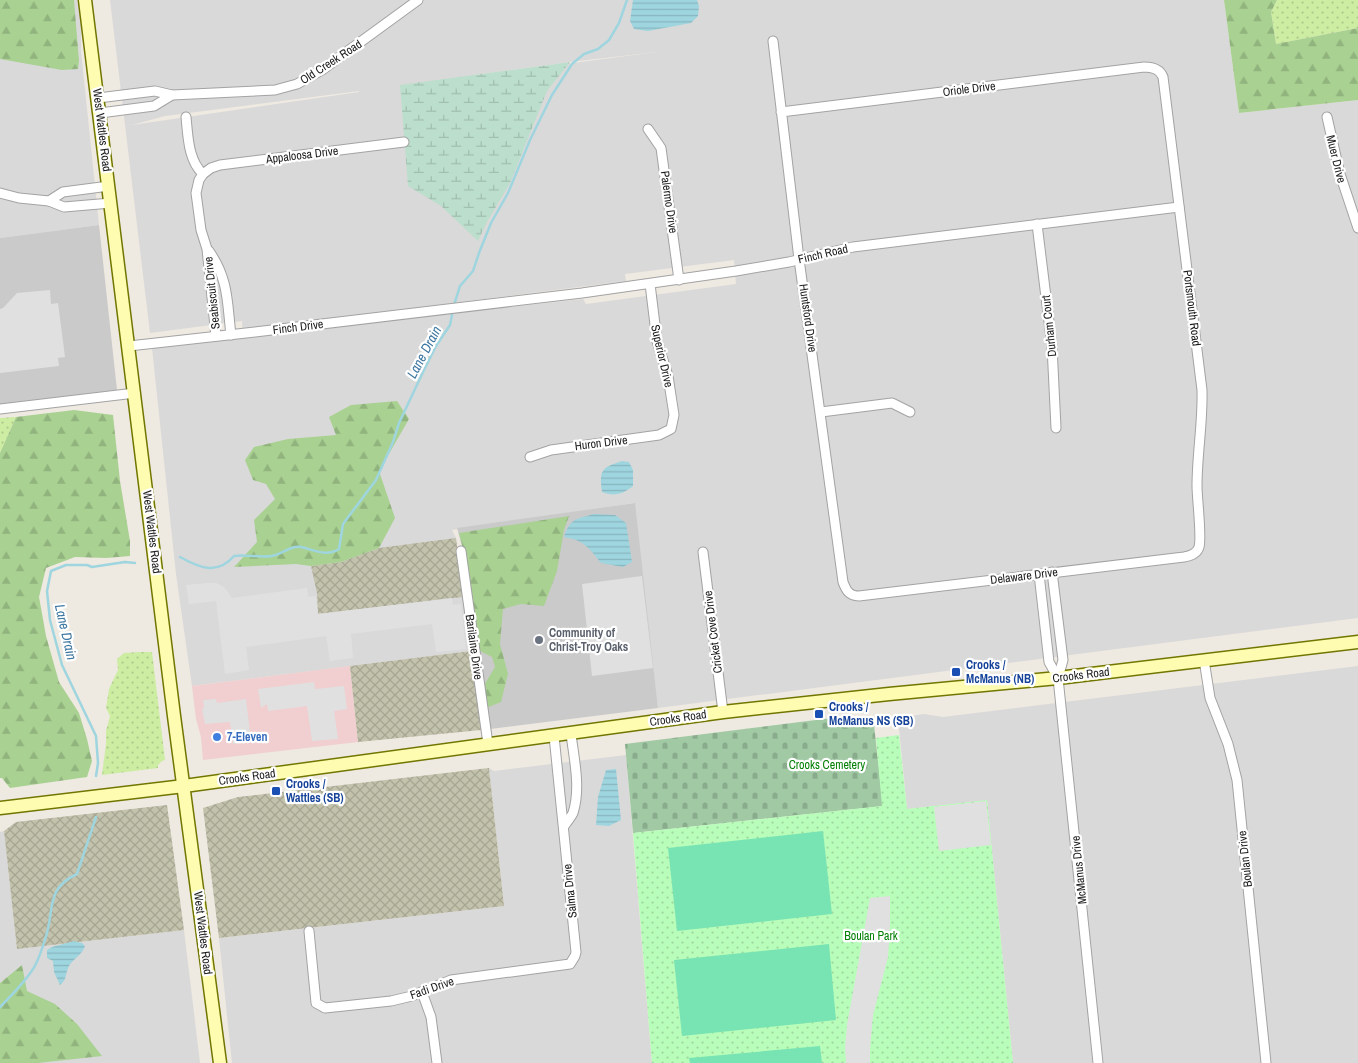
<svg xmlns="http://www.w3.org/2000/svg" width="1358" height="1063" font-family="'Archivo Narrow',sans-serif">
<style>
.residential{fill:#dad9d9;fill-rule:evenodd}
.commercial{fill:#f1cecf}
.religious{fill:#cacaca}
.construction{fill:url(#construction-cross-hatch)}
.grass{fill:url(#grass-dots)}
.forest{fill:url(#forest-firs)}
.wetland{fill:url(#wetland-marsh)}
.cemetery{fill:url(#cemetery-stones)}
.park{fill:url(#park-dots)}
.pitch{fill:#79e4b3}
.parking{fill:#e0e0e0}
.water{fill:url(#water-rules)}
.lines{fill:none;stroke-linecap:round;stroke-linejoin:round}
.stream{stroke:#9ed5df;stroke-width:2.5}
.street-casing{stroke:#a3a3a3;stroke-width:11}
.secondary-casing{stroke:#717600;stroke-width:15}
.street{stroke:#fff;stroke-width:9}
.secondary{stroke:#fefcb0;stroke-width:12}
.worship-dot{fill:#6b7280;stroke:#fff;stroke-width:2}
.transit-dot{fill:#1a4fb4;stroke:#fff;stroke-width:2}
.shop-dot{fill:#3f7fe0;stroke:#fff;stroke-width:2}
.labels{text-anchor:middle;stroke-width:4.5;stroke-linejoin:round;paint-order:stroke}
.street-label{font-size:12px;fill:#1c1c1c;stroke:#fff}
.worship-label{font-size:12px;font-weight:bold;fill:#5b616d;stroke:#fff;text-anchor:start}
.transit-label{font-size:12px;font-weight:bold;fill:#164399;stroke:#fff;text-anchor:start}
.shop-label{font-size:12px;font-weight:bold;fill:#366cbe;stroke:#fff;text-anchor:start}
.park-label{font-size:12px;fill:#048006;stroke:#fff}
.water-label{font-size:14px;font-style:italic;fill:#3e77a1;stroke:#fff}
</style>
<defs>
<pattern id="construction-cross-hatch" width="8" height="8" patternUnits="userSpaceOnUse" patternTransform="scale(1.25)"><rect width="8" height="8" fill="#c3c2ac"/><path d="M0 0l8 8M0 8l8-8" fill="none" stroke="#a7a693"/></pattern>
<pattern id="grass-dots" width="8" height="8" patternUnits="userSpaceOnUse" patternTransform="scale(1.25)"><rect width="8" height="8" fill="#cceda2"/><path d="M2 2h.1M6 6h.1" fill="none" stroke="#afcb8b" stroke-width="1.8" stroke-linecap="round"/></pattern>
<pattern id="forest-firs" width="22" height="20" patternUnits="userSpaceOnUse" patternTransform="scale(1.25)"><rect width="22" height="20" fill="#a9d192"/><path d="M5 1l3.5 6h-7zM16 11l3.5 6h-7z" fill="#91b37d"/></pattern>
<pattern id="wetland-marsh" width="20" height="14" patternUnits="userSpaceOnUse" patternTransform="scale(1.25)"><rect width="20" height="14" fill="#bcdecc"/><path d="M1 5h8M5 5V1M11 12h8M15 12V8" fill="none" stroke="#a1beaf"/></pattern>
<pattern id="cemetery-stones" width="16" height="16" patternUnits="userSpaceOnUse" patternTransform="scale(1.25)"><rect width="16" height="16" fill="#a0c9a4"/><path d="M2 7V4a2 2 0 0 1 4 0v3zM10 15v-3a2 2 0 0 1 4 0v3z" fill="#89ac8d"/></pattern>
<pattern id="park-dots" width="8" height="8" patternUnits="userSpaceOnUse" patternTransform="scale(1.25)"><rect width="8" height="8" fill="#b9fdba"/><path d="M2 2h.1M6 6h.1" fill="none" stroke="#9ed89f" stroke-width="1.8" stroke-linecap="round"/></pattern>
<pattern id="water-rules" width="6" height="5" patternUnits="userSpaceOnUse" patternTransform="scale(1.25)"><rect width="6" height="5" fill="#9ed5df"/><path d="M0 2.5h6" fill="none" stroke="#88b6bf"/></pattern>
</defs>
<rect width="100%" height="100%" fill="#eee9e1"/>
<g class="residential">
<polygon points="0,0 77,0 81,22 81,51 99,225 0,238"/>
<path d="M110,0H1224L1239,113L1358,100V618L658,708L634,503L452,530L456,538L471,651L192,686L176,574L152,348L243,338L242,321L150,333ZM657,52L474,76V75L570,62ZM359,91V92L132,125L165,116ZM734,260L736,284L586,304L583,299L430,316V306L626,281L625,274Z"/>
<polygon points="1358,666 1358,1063 1013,1063 987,801 907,809 898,718 924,714 943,717"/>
<polygon points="626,755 652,1063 232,1063 219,938 504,906 489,768 494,771"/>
<polygon points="4,831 17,949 184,930 200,1063 0,1063 0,832"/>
</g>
<polygon class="commercial" points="350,666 358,742 203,760 201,737 196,719 192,686"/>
<g class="religious">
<polygon points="99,225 117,390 0,405 0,238"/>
<polygon points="635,503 658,708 490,729 467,564 457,528"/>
</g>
<g class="construction">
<polygon points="456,538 463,597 318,614 317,593 311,566 341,562 379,548"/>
<polygon points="471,651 481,730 358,742 350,666"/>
<polygon points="489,768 504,906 219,938 203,808 238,797"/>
<polygon points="167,805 184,930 17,949 4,831 16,822"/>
</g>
<g class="grass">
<polygon points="1277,0 1358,0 1358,28 1276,44 1271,12"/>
<polygon points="16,417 0,453 0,418"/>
<polygon points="139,652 152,652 165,760 162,761 158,765 158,768 102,775 106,744 106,731 110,716 106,708 109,689 118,670 117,659 124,653"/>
</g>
<g class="forest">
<polygon points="0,0 74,0 79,61 78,69 62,70 0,59"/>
<polygon points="1224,0 1277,0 1271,12 1276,44 1358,28 1358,100 1239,113"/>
<polygon points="397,401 409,419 379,471 395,518 379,548 341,562 311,566 296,564 234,567 257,542 254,520 275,499 266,484 253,480 245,460 254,447 288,439 336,435 329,417 351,405"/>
<polygon points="74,410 113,415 120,481 130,541 130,556 106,558 75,557 46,568 39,597 46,636 59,682 79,713 87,739 92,761 87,777 10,788 2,778 0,778 0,453 16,417"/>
<polygon points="569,516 564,530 557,571 544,606 521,604 503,609 500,644 508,674 501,702 486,708 483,687 495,667 492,657 478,650 467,564 459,533"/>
<polygon points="22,965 27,991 55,1004 77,1024 102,1056 38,1063 0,1063 0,983"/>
</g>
<polygon class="wetland" points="570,62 547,91 510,183 487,222 478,241 441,206 408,186 400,85"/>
<polygon class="cemetery" points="848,716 864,720 874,725 883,806 633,833 625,744"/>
<polygon class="park" points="899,735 907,809 987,800 1013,1063 652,1063 633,833 882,806 876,738"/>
<g class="pitch">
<polygon points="823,831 832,914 677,931 668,848"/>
<polygon points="829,944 836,1020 682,1036 674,960"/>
<polygon points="820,1046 822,1063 690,1063 689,1058"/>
</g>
<g class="parking">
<polygon points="50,290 51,304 58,303 65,357 58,358 59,366 0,373 0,309 3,308 17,293"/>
<polygon points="642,576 653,668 592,676 582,584"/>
<polygon points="208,583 216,583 224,587 232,598 307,588 308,597 316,596 318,614 452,598 453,605 461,604 466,649 436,652 432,624 351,634 353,658 330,661 326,636 246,647 249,670 225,674 216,601 189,604 186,585"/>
<polygon points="314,682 315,689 344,686 347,709 334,711 338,739 312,741 307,706 268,711 267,704 261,708 258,689"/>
<polygon points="216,699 217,703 246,699 251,741 233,744 230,722 205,724 202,709 204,708 203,700"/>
<polygon points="986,801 991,845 939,851 934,807"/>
<polygon points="890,896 890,925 888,957 873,1015 870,1049 870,1063 846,1063 845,1048 847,1025 870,898"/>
</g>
<g class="water">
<polygon points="633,0 697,0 699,6 698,16 691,23 648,31 634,29 630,21"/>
<path d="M622,461L629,462L633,470V486C623,494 614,497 602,492C599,470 601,468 622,461Z"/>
<path d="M594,514L615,515L626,523L632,562L623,567L601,563C590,549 584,540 564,537C570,518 577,519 594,514Z"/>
<polygon points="616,769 621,820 609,826 596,825 598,797 606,770"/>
<path d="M74,941L82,943L85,946C82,955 73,959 69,966C65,974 67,980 60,985L54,972L53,961L47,958V950L52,947Z"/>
</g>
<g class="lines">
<g class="stream">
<polyline points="454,305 460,286 473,271 479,253 491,223 508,193 530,140 552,95 572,64 584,54 598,49 609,40 619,23 627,0"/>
<path d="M180,557C198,567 217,576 234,556C247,554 259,558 272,556C283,554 291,545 301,547C315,550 326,557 339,549L343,524L376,480L393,442L399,423L424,370L436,346L450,325L453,310"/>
<polyline points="96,776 98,763 96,736 62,665 50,620 47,591 51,571 66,565 87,565 92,567 125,562 135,563"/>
<path d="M0,1007C12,995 24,983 33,969C39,960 44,943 47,933C54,906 47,888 77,874L96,817"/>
</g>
<g class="street-casing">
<g id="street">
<path d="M773,41L799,259L843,582C846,590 849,596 859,596L1184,557C1190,556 1197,554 1199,547C1202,537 1197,499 1197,486C1197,454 1203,422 1202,390L1163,77C1160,69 1153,67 1144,67L781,112"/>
<polyline points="98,98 155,91 172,95 275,90 297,84 322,70 418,0"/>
<polyline points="100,113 154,106 172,95"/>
<path d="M186,117C188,136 188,160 203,174"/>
<polyline points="1327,117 1340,174 1358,228"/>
<polyline points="648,129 661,148 679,280"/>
<polyline points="0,193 19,198 49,201 64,207 111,203"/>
<polyline points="49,201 63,192 109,186"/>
<polyline points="1037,224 1052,346 1056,428"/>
<path d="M209,251C229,280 227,302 231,335"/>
<polyline points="216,336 207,249 201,230 196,193 199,180 203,174 211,168 220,165 404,142"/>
<polyline points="129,346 255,332 582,293 736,271 789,262 853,247 1179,207"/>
<polyline points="0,409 135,393"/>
<polyline points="821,412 892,403 910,412"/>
<polyline points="530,457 551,450 659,435 671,429 674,415 668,376 657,341 650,284"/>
<polyline points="461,551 488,744"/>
<polyline points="703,552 723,712"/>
<polyline points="1052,572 1063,660 1058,678 1098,1063"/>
<polyline points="1039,574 1049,662 1058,678"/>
<polyline points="1204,660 1210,698 1228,744 1237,780 1266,1063"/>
<path d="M564,826C567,822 571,817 573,813C581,788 574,759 571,734"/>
<polyline points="309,931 316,1003 325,1008 391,1001 412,996 451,980 570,964 575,956 576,952 554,736"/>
<polyline points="422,992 431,1017 437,1063"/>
</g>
</g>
<g class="secondary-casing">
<g id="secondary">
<polyline points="85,0 174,716 220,1063"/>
<polyline points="0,808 184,786 723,712 889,694 1058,678 1358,642"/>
</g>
</g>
<use href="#street" class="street"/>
<use href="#secondary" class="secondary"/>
</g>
<circle class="worship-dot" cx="539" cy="640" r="5"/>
<g class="transit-dot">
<rect x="951" y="667" width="10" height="10" rx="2.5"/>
<rect x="814" y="709" width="10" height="10" rx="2.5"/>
<rect x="271" y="786" width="10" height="10" rx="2.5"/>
</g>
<circle class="shop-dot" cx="217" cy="737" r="5"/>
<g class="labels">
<g class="street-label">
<text transform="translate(331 62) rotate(-33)" y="4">Old Creek Road</text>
<text transform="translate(969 89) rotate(-7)" y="4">Oriole Drive</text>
<text transform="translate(102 130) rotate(83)" y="4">West Wattles Road</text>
<text transform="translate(302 155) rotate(-7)" y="4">Appaloosa Drive</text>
<text transform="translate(1336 159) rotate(76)" y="4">Muer Drive</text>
<text transform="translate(669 202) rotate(82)" y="4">Palermo Drive</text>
<text transform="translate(823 254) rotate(-13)" y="4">Finch Road</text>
<text transform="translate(212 293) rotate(-96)" y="4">Seabiscuit Drive</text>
<text transform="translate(1192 308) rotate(83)" y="4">Portsmouth Road</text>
<text transform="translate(808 318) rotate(82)" y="4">Huntsford Drive</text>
<text transform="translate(1049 326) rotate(-96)" y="4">Durham Court</text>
<text transform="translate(298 327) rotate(-7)" y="4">Finch Drive</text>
<text transform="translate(662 356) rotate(77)" y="4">Superior Drive</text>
<text transform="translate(601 443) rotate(-7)" y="4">Huron Drive</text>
<text transform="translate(152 532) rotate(83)" y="4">West Wattles Road</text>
<text transform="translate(1024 576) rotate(-7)" y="4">Delaware Drive</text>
<text transform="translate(713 632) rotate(-97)" y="4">Cricket Cove Drive</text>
<text transform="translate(474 647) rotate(82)" y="4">Barilaine Drive</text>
<text transform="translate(1081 675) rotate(-7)" y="4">Crooks Road</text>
<text transform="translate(678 718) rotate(-8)" y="4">Crooks Road</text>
<text transform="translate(247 777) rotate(-8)" y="4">Crooks Road</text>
<text transform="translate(1245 859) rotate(-96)" y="4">Boulan Drive</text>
<text transform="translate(1079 870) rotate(-96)" y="4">McManus Drive</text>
<text transform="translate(570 891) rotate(-96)" y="4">Salma Drive</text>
<text transform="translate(203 933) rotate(83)" y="4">West Wattles Road</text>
<text transform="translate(432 988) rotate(-19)" y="4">Fadi Drive</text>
</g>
<g class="worship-label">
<text x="549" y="637">Community of<tspan x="549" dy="14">Christ-Troy Oaks</tspan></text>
</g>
<g class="transit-label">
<text x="966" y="669">Crooks /<tspan x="966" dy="14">McManus (NB)</tspan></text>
<text x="829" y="711">Crooks /<tspan x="829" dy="14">McManus NS (SB)</tspan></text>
<text x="286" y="788">Crooks /<tspan x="286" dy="14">Wattles (SB)</tspan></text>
</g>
<g class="shop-label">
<text x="227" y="741">7-Eleven</text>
</g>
<g class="park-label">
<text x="827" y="769">Crooks Cemetery</text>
<text x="871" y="940">Boulan Park</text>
</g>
<g class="water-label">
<text transform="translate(424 352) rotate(-62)" y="5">Lane Drain</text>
<text transform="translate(66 632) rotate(77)" y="5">Lane Drain</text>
</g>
</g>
</svg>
